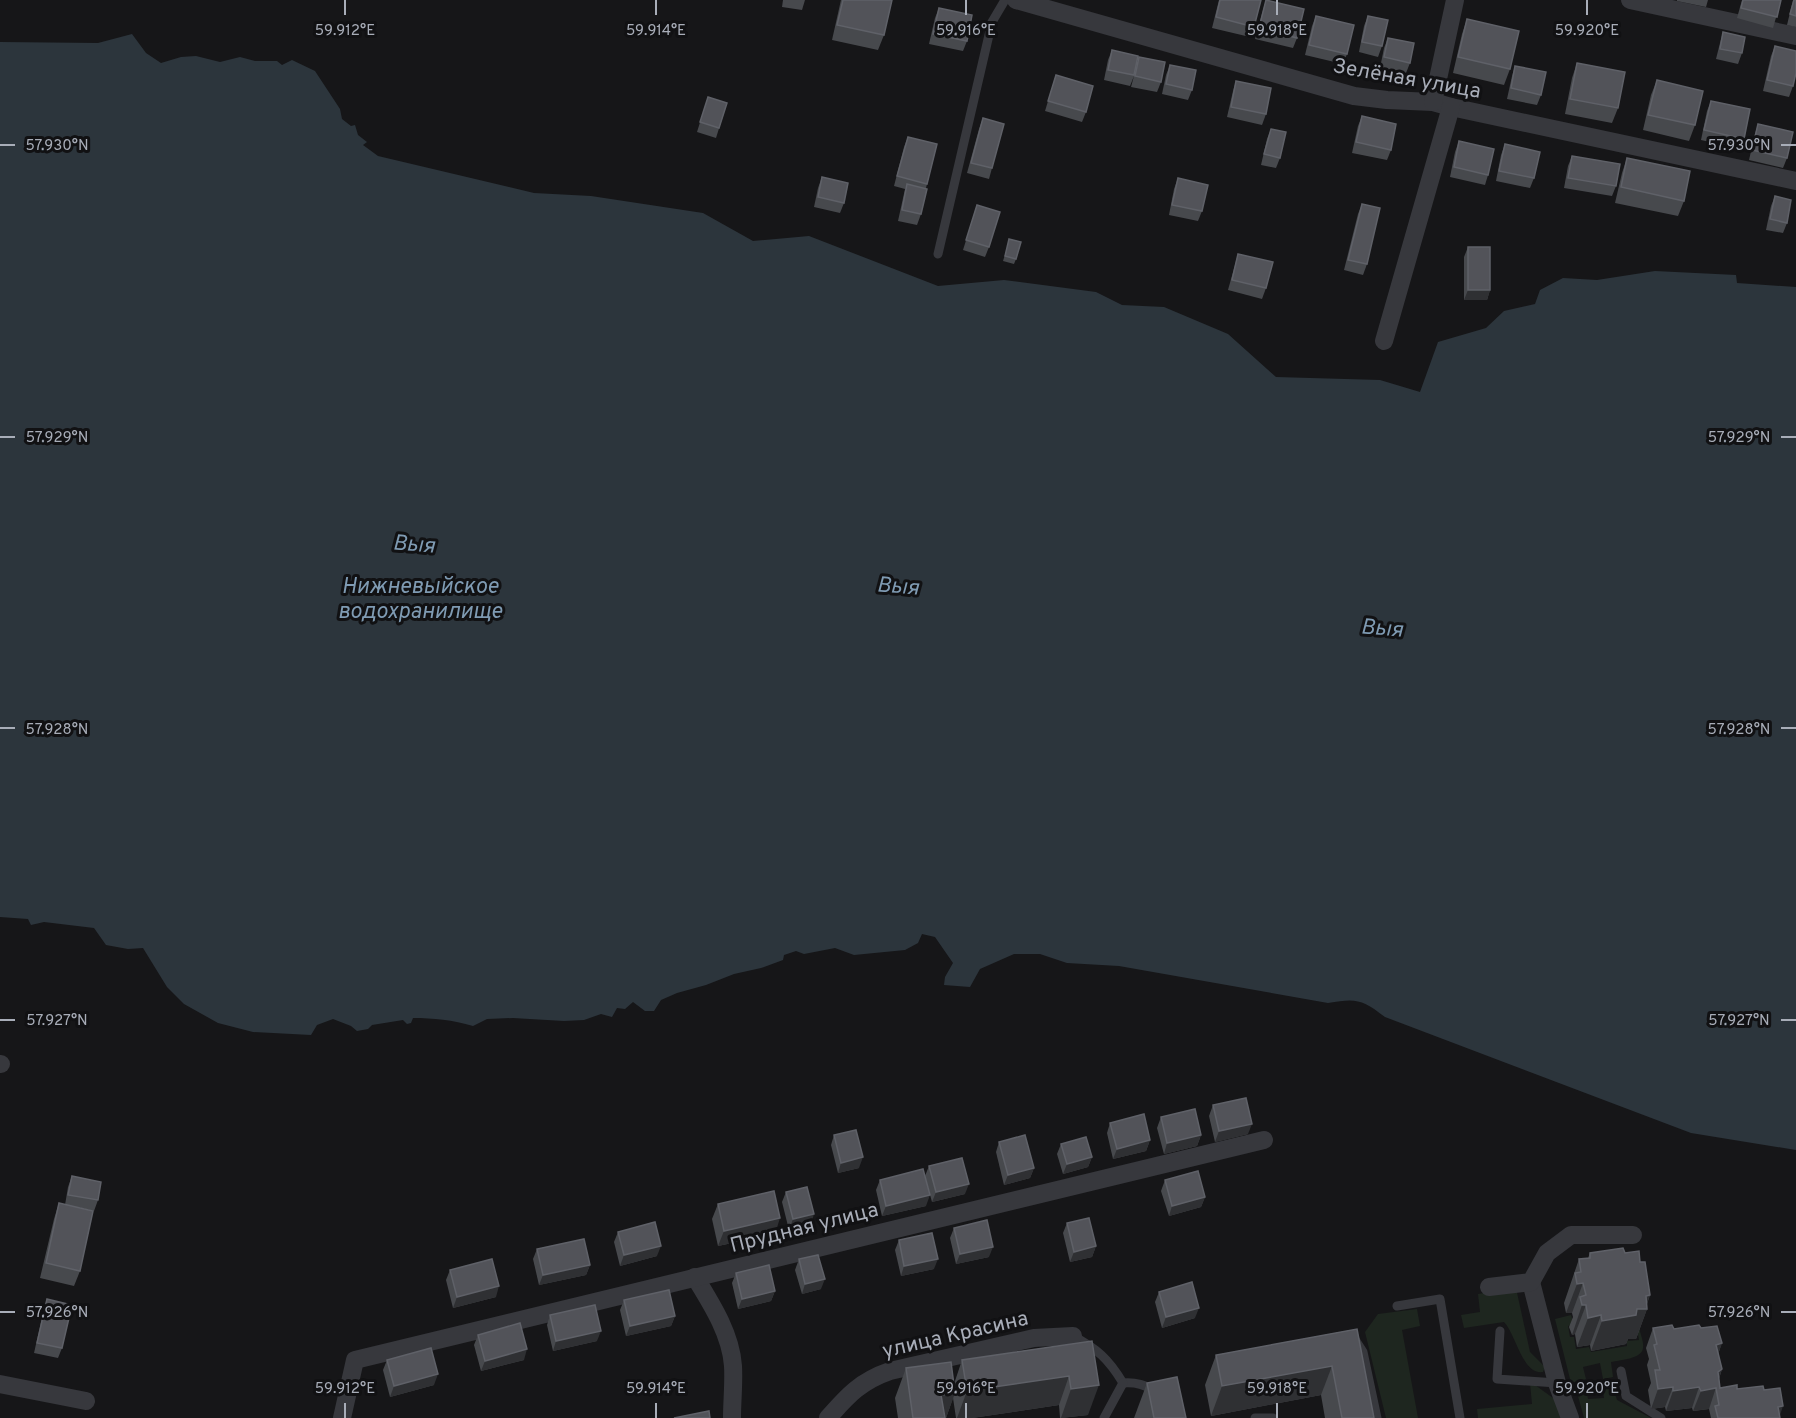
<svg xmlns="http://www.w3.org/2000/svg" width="1796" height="1418" font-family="Overpass,sans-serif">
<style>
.grass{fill:#1e261f}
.water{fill:#2c353c}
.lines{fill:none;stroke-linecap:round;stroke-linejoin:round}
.lane{stroke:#37383d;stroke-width:9}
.street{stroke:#37383d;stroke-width:18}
.wall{fill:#47494d}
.shaded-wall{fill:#2f3033}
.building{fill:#525359;stroke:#5f6168;stroke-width:1.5}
.ticks{fill:none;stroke:#a8adb8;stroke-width:2}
.labels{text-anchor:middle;stroke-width:6;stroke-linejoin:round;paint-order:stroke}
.street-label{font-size:21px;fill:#a8adb8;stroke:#111113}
.water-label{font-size:22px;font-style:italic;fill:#7f9bb3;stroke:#111113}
.ticks-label{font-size:15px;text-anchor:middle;fill:#a8adb8;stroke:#111113;stroke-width:6;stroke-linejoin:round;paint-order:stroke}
</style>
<rect width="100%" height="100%" fill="#161618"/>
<g class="grass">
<path d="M1516,1288L1530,1352L1545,1367L1543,1372C1522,1375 1516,1334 1504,1322L1464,1328L1461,1315L1480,1312L1478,1294Z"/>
<polygon points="1417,1309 1420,1326 1402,1330 1418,1418 1386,1418 1365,1332 1378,1314"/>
<path d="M1571,1315L1574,1324L1568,1326L1570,1337H1574L1576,1349L1589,1347L1591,1352L1627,1346V1341L1639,1340L1637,1328L1639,1327C1640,1333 1644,1342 1643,1348C1642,1359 1620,1360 1611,1362L1613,1377L1603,1379L1600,1363L1583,1367L1586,1379L1571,1383L1555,1319Z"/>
<polygon points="1611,1382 1617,1400 1651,1418 1584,1418 1576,1389 1586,1388 1588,1399 1604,1398 1602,1383"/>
<polygon points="1530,1383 1535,1385 1560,1403 1568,1418 1478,1418 1477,1409 1532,1404"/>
</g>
<path class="water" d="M132,34L146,53L161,63L181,57L196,56L220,62L240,57L255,61H277L282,65L292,60L315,71L340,109L342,119L351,126L355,125L358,135L367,142L363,145L378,156L534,193L591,196L703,213L753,241L809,236L938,286L1004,280L1096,292L1122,305L1164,307L1228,334L1276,377L1380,380L1420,392L1438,342L1486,328L1504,311L1535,304L1540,290L1563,278L1597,280L1655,271L1736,275L1737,283L1796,287V1150L1691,1133L1385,1017C1362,999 1356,998 1328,1003L1119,966L1067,963L1040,954H1014L980,969L970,987L944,985L945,977L953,963L935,937L922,934L918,943L905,950L854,955L835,948L804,954L796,951L784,955L783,960L761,968L734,974L706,985L677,993L661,1000L654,1011H645L633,1002L625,1009L617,1008L612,1017L601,1014L584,1020L564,1021L513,1018L487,1019L473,1026C453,1020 433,1018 413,1018L411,1023L407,1024L403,1020L372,1025L368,1029L357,1031L351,1026L333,1019L317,1025L311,1035L253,1032L218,1023L184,1004L167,987L143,948L128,949L106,945L94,928L44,922L31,925L28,919L0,917V42L98,43Z"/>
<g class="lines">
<g class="lane">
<polyline points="938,254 992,22 1005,0"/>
<polyline points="1397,1306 1440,1299 1460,1418"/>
<polyline points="1500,1331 1497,1379 1557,1383"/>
<path d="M1073,1336C1097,1349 1108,1358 1123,1383C1137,1382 1144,1385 1156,1391"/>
<polyline points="1354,1338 1363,1352 1377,1418"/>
<polyline points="1621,1371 1626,1396 1661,1418"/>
<polyline points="1104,1418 1123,1383"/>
<polyline points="1255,1418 1273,1418"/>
</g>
<g class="street">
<polyline points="1016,0 1354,96 1387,100 1433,102 1451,107 1796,181"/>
<polyline points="1630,0 1796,36"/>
<polyline points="1433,102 1455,0"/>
<polyline points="1384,341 1451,107"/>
<polyline points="0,1064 1,1064"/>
<path d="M695,1277C711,1303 731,1334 733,1366C734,1383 732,1401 732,1418"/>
<polyline points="1531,1282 1557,1383 1570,1418"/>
<polyline points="1489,1287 1531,1282 1547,1253 1571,1235 1633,1235"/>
<polyline points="0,1384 86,1401"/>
<polyline points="342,1418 355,1360 1264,1140"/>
<path d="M828,1418C848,1395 861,1381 890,1371L1034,1338L1073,1336"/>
</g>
</g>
<g class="wall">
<polygon points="783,0 805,0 802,10 782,7"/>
<polygon points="841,0 892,0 884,35 878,50 832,40"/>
<polygon points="1219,0 1261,0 1254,27 1250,37 1212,28"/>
<polygon points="1266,0 1297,38 1293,48 1255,39 1263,10"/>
<polygon points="1677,0 1708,0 1706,7 1677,1"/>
<polygon points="1742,0 1781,0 1773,28 1737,18"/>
<polygon points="1793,0 1796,0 1796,27 1787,25"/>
<polygon points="939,8 967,41 963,51 929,44 935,18"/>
<polygon points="1316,16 1347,54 1343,64 1305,55 1312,26"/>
<polygon points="1368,16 1382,46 1378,57 1359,52 1364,26"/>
<polygon points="1467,19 1510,69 1504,85 1453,73 1462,34"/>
<polygon points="1723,32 1742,53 1738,64 1716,59 1720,43"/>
<polygon points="1388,38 1410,63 1406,73 1380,68 1384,48"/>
<polygon points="1775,46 1793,86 1789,97 1763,91 1771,56"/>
<polygon points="1112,50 1136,66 1139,57 1161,82 1157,92 1131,87 1134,76 1130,86 1104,80 1108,60"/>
<polygon points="1577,63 1618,108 1612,123 1565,114 1572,78"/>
<polygon points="1170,65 1192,90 1188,100 1162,94 1166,75"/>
<polygon points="1515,66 1541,95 1537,105 1507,99 1512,76"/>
<polygon points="1056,75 1086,112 1082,122 1045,111"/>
<polygon points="1657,80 1695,125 1689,141 1643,130 1651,95"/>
<polygon points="1236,81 1266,114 1262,125 1227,117 1233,91"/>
<polygon points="708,97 727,103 716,138 697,132"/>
<polygon points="1711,101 1744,139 1740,149 1701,140 1707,111"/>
<polygon points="1362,116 1391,150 1387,160 1352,153 1358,126"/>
<polygon points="983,118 992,168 989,179 967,173 979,129"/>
<polygon points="1758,124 1787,158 1783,168 1749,160 1755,134"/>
<polygon points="1271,129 1280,158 1276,168 1261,165 1267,139"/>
<polygon points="908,137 927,184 926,188 921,214 917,225 898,221 905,189 894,186 904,147"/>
<polygon points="1459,141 1488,175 1485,185 1450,177 1455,152"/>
<polygon points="1505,144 1534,178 1530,188 1496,181 1501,155"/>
<polygon points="1572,156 1616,186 1612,196 1564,188 1568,166"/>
<polygon points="1627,158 1684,201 1678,216 1615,203 1622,173"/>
<polygon points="822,177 844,203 840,213 814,207 818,188"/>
<polygon points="1178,178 1202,211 1198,221 1169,215 1174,189"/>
<polygon points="1775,196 1787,223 1783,233 1766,230 1771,206"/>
<polygon points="1362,204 1367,264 1363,275 1344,270 1358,214"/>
<polygon points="977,205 989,247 985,257 963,250"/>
<polygon points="1008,245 1016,259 1014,264 1003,261"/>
<polygon points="1468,247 1490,290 1487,300 1464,300 1464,257"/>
<polygon points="1238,254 1266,288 1262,299 1228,290"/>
<polygon points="1213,1105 1248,1134 1215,1142 1209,1116"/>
<polygon points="1161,1117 1201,1135 1197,1146 1164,1154 1157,1128"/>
<polygon points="1110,1123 1150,1140 1146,1151 1113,1159 1107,1133"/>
<polygon points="834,1135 859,1168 838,1173 831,1145"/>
<polygon points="999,1142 1034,1168 1030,1178 1004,1185 996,1152"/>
<polygon points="1061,1144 1092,1157 1088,1167 1063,1174 1057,1154"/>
<polygon points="929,1166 965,1194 932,1202 925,1176"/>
<polygon points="72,1176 98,1200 94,1211 77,1207 80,1271 74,1286 40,1278 54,1219 59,1203 65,1205 68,1187"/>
<polygon points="880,1180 926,1206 882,1216 876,1190"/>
<polygon points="1165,1180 1205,1197 1201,1207 1169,1216 1161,1191"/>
<polygon points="786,1192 811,1224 789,1230 782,1202"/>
<polygon points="718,1204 775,1234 718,1246 712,1219"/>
<polygon points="1067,1223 1096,1246 1092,1257 1070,1262 1063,1233"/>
<polygon points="954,1228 989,1257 956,1264 950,1238"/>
<polygon points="618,1232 657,1256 620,1266 614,1242"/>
<polygon points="899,1240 934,1269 901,1276 895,1250"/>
<polygon points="537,1249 590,1265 586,1275 539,1285 533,1259"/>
<polygon points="1590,1253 1625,1253 1640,1262 1650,1295 1647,1304 1647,1309 1636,1339 1628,1339 1626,1344 1591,1351 1590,1345 1577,1347 1575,1334 1572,1335 1569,1327 1573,1317 1572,1313 1566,1313 1564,1303 1579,1259 1588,1258"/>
<polygon points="799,1259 821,1289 802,1294 795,1270"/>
<polygon points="450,1270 496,1297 453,1308 446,1280"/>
<polygon points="736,1273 775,1291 771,1301 738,1309 732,1283"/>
<polygon points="1159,1292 1195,1318 1162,1328 1155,1302"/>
<polygon points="47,1299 62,1348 58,1358 34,1353 44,1309"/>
<polygon points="624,1300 675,1316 671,1326 626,1336 620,1310"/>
<polygon points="550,1315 597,1341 553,1351 547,1325"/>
<polygon points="1653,1328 1674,1329 1701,1328 1722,1343 1718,1354 1722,1369 1719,1379 1720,1388 1764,1390 1780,1415 1780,1418 1711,1418 1709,1409 1693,1411 1692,1408 1666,1411 1665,1407 1651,1409 1648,1390 1651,1383 1647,1365 1649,1359 1646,1348"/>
<polygon points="1357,1329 1374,1418 1325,1418 1321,1395 1211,1416 1205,1385 1216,1355"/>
<polygon points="478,1335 524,1360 481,1371 474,1345"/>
<polygon points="1092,1341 1088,1415 1060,1418 1059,1405 972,1418 956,1418 953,1398 946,1418 898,1418 895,1398 906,1368 954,1384 962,1360"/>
<polygon points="387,1360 434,1385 390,1397 383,1370"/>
<polygon points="1147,1383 1186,1418 1134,1418"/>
</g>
<g class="shaded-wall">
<polygon points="1468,290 1490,290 1487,300 1464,300"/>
<polygon points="1252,1124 1248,1134 1215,1142 1219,1131"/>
<polygon points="1201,1135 1197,1146 1164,1154 1167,1143"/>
<polygon points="1150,1140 1146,1151 1113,1159 1117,1149"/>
<polygon points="863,1157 859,1168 838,1173 841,1163"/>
<polygon points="1092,1157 1088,1167 1063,1174 1067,1164"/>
<polygon points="1034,1168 1030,1178 1004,1185 1008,1175"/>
<polygon points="969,1184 965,1194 932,1202 936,1192"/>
<polygon points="930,1195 926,1206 882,1216 886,1206"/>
<polygon points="1205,1197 1201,1207 1169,1216 1172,1206"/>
<polygon points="814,1214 811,1224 789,1230 793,1219"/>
<polygon points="780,1218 775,1234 718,1246 724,1231"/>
<polygon points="661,1246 657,1256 620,1266 624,1255"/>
<polygon points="1096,1246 1092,1257 1070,1262 1074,1252"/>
<polygon points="993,1247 989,1257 956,1264 960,1254"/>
<polygon points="938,1259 934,1269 901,1276 904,1266"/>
<polygon points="590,1265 586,1275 539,1285 543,1275"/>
<polygon points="825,1279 821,1289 802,1294 805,1284"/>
<polygon points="1583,1283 1572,1313 1566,1313 1577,1284"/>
<polygon points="499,1286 496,1297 453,1308 457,1297"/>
<polygon points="775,1291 771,1301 738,1309 742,1299"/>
<polygon points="1650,1295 1645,1309 1647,1309 1636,1339 1628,1339 1626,1344 1591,1351 1602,1321 1646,1296"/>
<polygon points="1582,1305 1586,1305 1575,1334 1572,1335"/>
<polygon points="1199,1308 1195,1318 1162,1328 1166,1317"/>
<polygon points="1601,1315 1590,1345 1577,1347 1588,1318"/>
<polygon points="675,1316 671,1326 626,1336 630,1326"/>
<polygon points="601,1331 597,1341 553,1351 556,1341"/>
<polygon points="1722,1343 1715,1363 1716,1345"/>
<polygon points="527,1349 524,1360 481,1371 485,1361"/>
<polygon points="1332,1366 1321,1395 1211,1416 1222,1386"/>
<polygon points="1722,1369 1709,1409 1693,1411 1701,1391 1718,1372"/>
<polygon points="438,1374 434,1385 390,1397 394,1386"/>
<polygon points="1069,1376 1059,1405 972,1418 957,1418 967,1391"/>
<polygon points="1099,1385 1088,1415 1061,1418 1071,1389"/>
<polygon points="1673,1387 1665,1407 1651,1409 1658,1389"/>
<polygon points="1699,1387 1692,1408 1666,1411 1673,1391"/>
<polygon points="955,1393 946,1418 933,1418 941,1395"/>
<polygon points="1783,1406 1779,1418 1778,1407"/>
</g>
<g class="building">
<polygon points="843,0 892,0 884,35 837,25"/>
<polygon points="1220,0 1261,0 1254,27 1216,17"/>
<polygon points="1266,0 1304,9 1297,38 1259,28"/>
<polygon points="1743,0 1781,0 1777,17 1741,8"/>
<polygon points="1794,0 1796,0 1796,16 1790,14"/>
<polygon points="939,8 972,15 967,41 933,34"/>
<polygon points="1316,16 1354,25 1347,54 1309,45"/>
<polygon points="1368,16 1388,20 1382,46 1362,42"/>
<polygon points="1467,19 1519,31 1510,69 1458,57"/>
<polygon points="1723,32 1745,37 1742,53 1720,49"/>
<polygon points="1388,38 1414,43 1410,63 1384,57"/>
<polygon points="1775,46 1796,51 1796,73 1793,86 1767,80"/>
<polygon points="1112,50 1138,56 1134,75 1108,70"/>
<polygon points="1139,57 1165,62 1161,82 1135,76"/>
<polygon points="1577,63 1625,72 1618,108 1570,99"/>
<polygon points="1170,65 1196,70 1192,90 1166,84"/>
<polygon points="1515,66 1546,72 1541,95 1511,88"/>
<polygon points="1056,75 1093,86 1086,112 1048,101"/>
<polygon points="1657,80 1703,91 1695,125 1648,115"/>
<polygon points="1236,81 1271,88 1266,114 1231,107"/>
<polygon points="708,97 727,103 719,128 700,122"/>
<polygon points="1711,101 1750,109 1744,139 1704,130"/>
<polygon points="1362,116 1396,124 1391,150 1356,142"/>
<polygon points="983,118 1004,124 992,168 971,163"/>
<polygon points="1758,124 1793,132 1787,158 1752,150"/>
<polygon points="1271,129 1286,132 1280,158 1264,154"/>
<polygon points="908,137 937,144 927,184 897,176"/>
<polygon points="1459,141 1494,149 1488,175 1454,167"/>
<polygon points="1505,144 1540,152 1534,178 1499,171"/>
<polygon points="1572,156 1620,164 1616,186 1568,178"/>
<polygon points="1627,158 1690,171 1684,201 1621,187"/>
<polygon points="822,177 848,183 844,203 818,197"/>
<polygon points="1178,178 1208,185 1202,211 1172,205"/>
<polygon points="907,184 927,189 921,214 902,210"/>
<polygon points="1775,196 1791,200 1787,223 1770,219"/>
<polygon points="1362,204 1380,208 1367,264 1348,260"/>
<polygon points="977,205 1000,212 989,247 966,240"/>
<polygon points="1009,239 1021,242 1016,259 1005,256"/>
<rect x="1468" y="247" width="22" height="43"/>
<polygon points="1238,254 1273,262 1266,288 1232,280"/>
<polygon points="1246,1098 1252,1124 1219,1131 1213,1105"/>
<polygon points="1195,1109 1201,1135 1167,1143 1161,1117"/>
<polygon points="1144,1114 1150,1140 1117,1149 1110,1123"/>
<polygon points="856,1130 863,1157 841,1163 834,1135"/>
<polygon points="1025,1135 1034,1168 1008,1175 999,1142"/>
<polygon points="1086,1137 1092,1157 1067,1164 1061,1144"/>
<polygon points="962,1158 969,1184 936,1192 929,1166"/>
<polygon points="923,1169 930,1195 886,1206 880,1180"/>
<polygon points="1198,1171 1205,1197 1172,1206 1165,1180"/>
<polygon points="72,1176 101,1182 98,1200 68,1195"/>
<polygon points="807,1187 814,1214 793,1219 786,1192"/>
<polygon points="774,1191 780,1218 724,1231 718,1204"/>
<polygon points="59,1203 93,1211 80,1271 46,1263"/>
<polygon points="1089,1218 1096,1246 1074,1252 1067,1223"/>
<polygon points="987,1220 993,1247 960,1254 954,1228"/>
<polygon points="655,1222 661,1246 624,1255 618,1232"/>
<polygon points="932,1233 938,1259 904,1266 899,1240"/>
<polygon points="584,1239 590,1265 543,1275 537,1249"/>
<polygon points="1623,1248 1625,1253 1639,1251 1640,1262 1645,1262 1650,1295 1646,1296 1647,1309 1637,1309 1636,1315 1602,1321 1601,1315 1588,1318 1586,1305 1582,1305 1580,1297 1586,1295 1583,1283 1577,1284 1575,1273 1581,1272 1579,1259 1590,1258 1590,1253"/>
<polygon points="818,1255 825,1279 805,1284 799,1259"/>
<polygon points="492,1259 499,1286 457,1297 450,1270"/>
<polygon points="769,1265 775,1291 742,1299 736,1273"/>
<polygon points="1192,1282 1199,1308 1166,1317 1159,1292"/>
<polygon points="669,1290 675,1316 630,1326 624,1300"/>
<polygon points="47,1299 72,1305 62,1348 37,1343"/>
<polygon points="595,1305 601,1331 556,1341 550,1315"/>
<polygon points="520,1323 527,1349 485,1361 478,1335"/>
<polygon points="1672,1325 1674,1329 1699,1325 1701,1328 1717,1326 1722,1343 1716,1345 1722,1369 1718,1372 1720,1388 1737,1385 1737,1389 1763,1386 1764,1390 1780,1388 1783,1406 1778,1407 1780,1418 1718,1418 1715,1406 1719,1405 1716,1388 1701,1391 1699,1387 1673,1391 1673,1387 1658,1389 1655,1370 1660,1370 1654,1345 1657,1344 1653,1328"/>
<polygon points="1357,1329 1374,1418 1342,1418 1332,1366 1222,1386 1216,1355"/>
<polygon points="1092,1341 1099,1385 1071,1389 1069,1376 967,1391 962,1360"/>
<polygon points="431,1348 438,1374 394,1386 387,1360"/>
<polygon points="951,1362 955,1393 941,1395 945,1418 913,1418 906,1368"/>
<polygon points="1177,1377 1186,1418 1154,1418 1147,1383"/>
<polygon points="709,1411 710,1418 674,1418"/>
</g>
<path class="ticks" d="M345,0V15M656,0V15M966,0V15M1277,0V15M1587,0V15M0,145H15M1781,145H1796M0,437H15M1781,437H1796M0,728H15M1781,728H1796M0,1020H15M1781,1020H1796M0,1312H15M1781,1312H1796M345,1403V1418M656,1403V1418M966,1403V1418M1277,1403V1418M1587,1403V1418"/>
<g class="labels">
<g class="street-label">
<text transform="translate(1407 78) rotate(10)" y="7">Зелёная улица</text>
<text transform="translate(804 1227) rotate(-14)" y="7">Прудная улица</text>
<text transform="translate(955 1334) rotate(-13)" y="7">улица Красина</text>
</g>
<g class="water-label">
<text transform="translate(414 543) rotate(5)" y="8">Выя</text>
<text x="420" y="593">Нижневыйское<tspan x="420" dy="25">водохранилище</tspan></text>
<text transform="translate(898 585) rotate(5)" y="8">Выя</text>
<text transform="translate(1382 627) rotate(5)" y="8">Выя</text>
</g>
</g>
<g class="ticks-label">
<text x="345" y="35">59.912°E</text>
<text x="656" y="35">59.914°E</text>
<text x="966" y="35">59.916°E</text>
<text x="1277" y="35">59.918°E</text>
<text x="1587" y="35">59.920°E</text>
<text x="57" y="150">57.930°N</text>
<text x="1739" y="150">57.930°N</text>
<text x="57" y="442">57.929°N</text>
<text x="1739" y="442">57.929°N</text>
<text x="57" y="734">57.928°N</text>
<text x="1739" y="734">57.928°N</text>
<text x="57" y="1025">57.927°N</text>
<text x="1739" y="1025">57.927°N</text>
<text x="57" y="1317">57.926°N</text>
<text x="1739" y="1317">57.926°N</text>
<text x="345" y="1393">59.912°E</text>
<text x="656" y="1393">59.914°E</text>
<text x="966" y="1393">59.916°E</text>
<text x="1277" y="1393">59.918°E</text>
<text x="1587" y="1393">59.920°E</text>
</g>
</svg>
